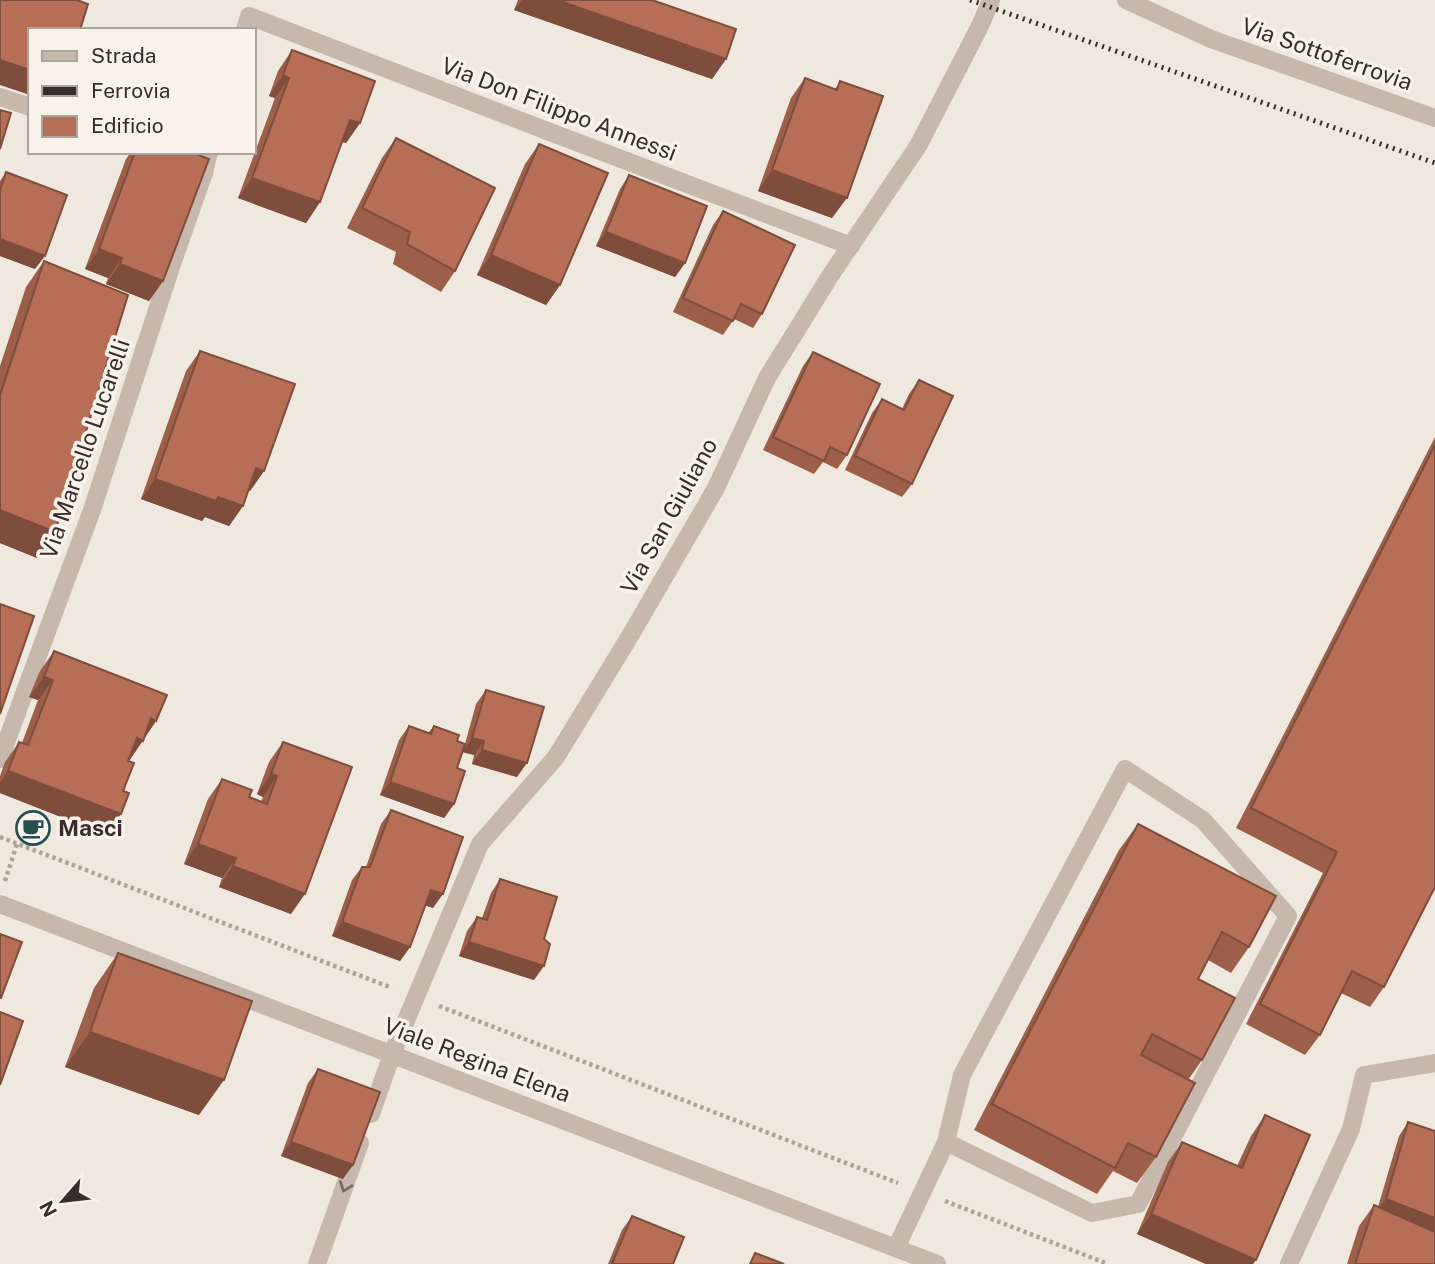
<svg xmlns="http://www.w3.org/2000/svg" width="1435" height="1264" font-family="'Public Sans',sans-serif">
<style>
.lines{fill:none;stroke-linecap:round;stroke-linejoin:round}
.path{stroke:#b2a296;stroke-width:4.5;stroke-dasharray:3.5 3.5;stroke-linecap:butt}
.service{stroke:#c6b8ac;stroke-width:18}
.minor{stroke:#c6b8ac;stroke-width:18}
.rail{stroke:#352e2a;stroke-width:5;stroke-dasharray:2 5;stroke-linecap:butt}
.wall{fill:#9d5f4a}
.shaded-wall{fill:#7f4d3c}
.building{fill:#b66e56;stroke:#7f4d3c;stroke-width:2}
.oneway{stroke:#766c64}
.labels{text-anchor:middle;stroke-width:7;stroke-linejoin:round;paint-order:stroke}
.street-label{font-size:23px;fill:#352e2a;stroke:#f8f2ea}
.poi-label{font-size:23px;font-weight:bold;fill:#352e2a;stroke:#f8f2ea;text-anchor:start}
</style>
<rect width="100%" height="100%" fill="#efe8df"/>
<g class="lines">
<g class="path">
<polyline points="0,837 392,988"/>
<polyline points="5,881 17,844"/>
<polyline points="439,1006 898,1183"/>
<polyline points="945,1201 1108,1264"/>
</g>
<polyline class="service" points="896,1248 946,1142 1092,1213 1138,1204 1288,916 1203,820 1125,769 962,1075 946,1142"/>
<g class="minor">
<polyline points="1126,0 1211,39 1435,118"/>
<polyline points="245,30 249,16 550,132 851,246"/>
<polyline points="0,97 30,107"/>
<polyline points="157,152 204,173"/>
<polyline points="0,759 92,510 172,264 204,173 209,152"/>
<polyline points="0,904 937,1264"/>
<polyline points="371,1114 392,1054 480,844 556,757 630,636 716,488 767,378 830,276 918,146 980,26 991,0"/>
<polyline points="317,1264 360,1143"/>
<polyline points="1289,1264 1351,1129 1364,1075 1435,1063"/>
</g>
<polyline class="rail" points="970,0 1435,163"/>
</g>
<g class="wall">
<polygon points="518,0 652,0 726,59 712,79 514,10"/>
<polygon points="292,50 360,123 346,143 342,142 320,202 306,223 238,198 275,98 269,96 278,71"/>
<polygon points="805,78 835,89 840,81 832,218 758,191 791,98"/>
<polygon points="396,138 455,271 441,292 393,264 396,252 347,228 382,158"/>
<polygon points="539,144 560,285 546,305 477,275 525,164"/>
<polygon points="131,152 191,152 163,281 149,301 106,284 108,278 85,269 126,159"/>
<polygon points="6,172 35,269 0,256 0,181"/>
<polygon points="629,175 685,263 675,277 596,246 620,189"/>
<polygon points="723,211 762,314 753,328 734,319 723,335 673,312 713,225"/>
<polygon points="44,261 55,532 37,558 0,543 0,366 26,287"/>
<polygon points="200,351 264,471 250,491 248,491 243,506 229,526 205,517 202,521 141,499 186,371"/>
<polygon points="813,352 847,455 837,469 823,462 814,474 763,450 803,366"/>
<polygon points="919,380 912,484 902,497 845,470 872,413 882,399 902,409 909,394"/>
<polygon points="1435,437 1435,887 1384,987 1370,1007 1341,993 1320,1035 1305,1055 1246,1024 1323,873 1236,828"/>
<polygon points="54,651 156,721 129,761 121,814 107,835 0,793 0,776 5,762 19,742 22,743 38,700 29,697 40,671"/>
<polygon points="486,690 517,777 472,764 474,755 463,752 457,768 454,804 444,818 380,795 399,740 409,726 428,733 434,726 457,741 465,744 476,704"/>
<polygon points="283,742 291,914 219,887 222,878 184,864 208,799 222,779 249,797 261,802 263,797 257,794 269,762"/>
<polygon points="391,810 433,908 425,905 410,947 400,961 332,936 352,880 362,867 366,867 381,824"/>
<polygon points="1138,824 1249,947 1231,973 1208,960 1198,979 1202,1060 1188,1080 1156,1157 1137,1183 1113,1171 1097,1194 974,1130 1119,850"/>
<polygon points="500,879 544,939 534,980 459,956 467,931 477,917 482,918 491,893"/>
<polygon points="118,953 199,1115 65,1067 94,988"/>
<polygon points="318,1069 343,1179 281,1156 308,1083"/>
<polygon points="1265,1115 1256,1260 1253,1264 1206,1264 1137,1234 1168,1162 1182,1142 1237,1166 1251,1136"/>
<polygon points="1408,1122 1435,1264 1347,1264 1359,1226 1374,1205 1378,1207 1399,1136"/>
<polygon points="632,1216 673,1264 608,1264 622,1230"/>
</g>
<g class="shaded-wall">
<polygon points="522,0 557,0 726,59 712,79 514,10"/>
<polygon points="0,60 30,70 30,95 0,85"/>
<polygon points="283,75 289,78 275,98 269,96"/>
<polygon points="350,120 360,123 346,143 336,140"/>
<polygon points="772,170 847,198 832,218 758,191"/>
<polygon points="252,178 320,202 306,223 238,198"/>
<polygon points="606,232 685,263 675,277 596,246"/>
<polygon points="0,239 45,256 35,269 0,256"/>
<polygon points="99,249 122,258 108,278 85,269"/>
<polygon points="491,255 560,285 546,305 477,275"/>
<polygon points="120,264 163,281 149,301 106,284"/>
<polygon points="256,468 264,471 250,491 242,489"/>
<polygon points="155,479 218,497 243,506 229,526 205,517 202,521 141,499"/>
<polygon points="0,510 55,532 37,558 0,543"/>
<polygon points="44,677 53,680 38,700 29,697"/>
<polygon points="151,718 156,721 129,761 123,759"/>
<polygon points="472,738 484,741 474,755 462,752"/>
<polygon points="482,750 527,763 517,777 472,764"/>
<polygon points="8,771 121,814 107,835 0,793 0,783"/>
<polygon points="271,774 277,776 263,797 257,794"/>
<polygon points="390,782 454,804 444,818 380,795"/>
<polygon points="198,844 236,858 222,878 184,864"/>
<polygon points="233,866 305,894 291,914 219,887"/>
<polygon points="431,890 443,894 433,908 421,904"/>
<polygon points="342,922 410,947 400,961 332,936"/>
<polygon points="469,942 544,966 534,980 459,956"/>
<polygon points="90,1032 224,1080 199,1115 65,1067"/>
<polygon points="291,1142 353,1165 343,1179 281,1156"/>
<polygon points="1386,1199 1435,1218 1435,1235 1377,1212"/>
<polygon points="1151,1214 1256,1260 1253,1264 1206,1264 1137,1234"/>
</g>
<g class="building">
<polygon points="0,0 77,0 88,4 80,30 30,30 30,70 0,60"/>
<polygon points="557,0 652,0 736,29 726,59"/>
<polygon points="292,50 375,81 360,123 350,120 320,202 252,178 289,78 283,75"/>
<polygon points="805,78 837,90 840,81 883,96 847,198 772,170"/>
<polygon points="0,110 11,113 0,149"/>
<polygon points="396,138 495,188 455,271 407,244 410,232 362,208"/>
<polygon points="539,144 608,173 560,285 491,255"/>
<polygon points="135,152 175,152 179,153 179,152 191,152 209,159 163,281 120,264 122,258 99,249"/>
<polygon points="6,172 67,195 45,256 0,239 0,190"/>
<polygon points="629,175 707,206 685,263 606,232"/>
<polygon points="723,211 795,245 762,314 741,304 733,321 683,298"/>
<polygon points="44,261 128,295 55,532 0,510 0,395"/>
<polygon points="200,351 295,384 264,471 256,468 243,506 218,497 216,501 155,479"/>
<polygon points="813,352 880,384 847,455 830,447 824,461 773,437"/>
<polygon points="919,380 953,396 912,484 855,456 882,399 904,410"/>
<polygon points="1435,445 1435,887 1384,987 1352,971 1320,1035 1260,1004 1337,852 1251,808"/>
<polygon points="0,604 34,616 0,714"/>
<polygon points="54,651 167,695 156,721 151,718 143,741 137,738 128,761 134,763 123,791 129,793 121,814 8,771 19,742 28,745 53,680 44,677"/>
<polygon points="486,690 544,707 527,763 482,750 484,741 472,738"/>
<polygon points="409,726 431,734 434,726 459,735 457,741 465,744 457,768 465,771 454,804 390,782"/>
<polygon points="283,742 352,767 305,894 233,866 236,858 198,844 222,779 252,790 249,797 267,804 277,776 271,774"/>
<polygon points="391,810 463,837 443,894 431,890 410,947 342,922 362,867 370,867"/>
<polygon points="1138,824 1276,896 1249,947 1222,932 1198,979 1235,998 1202,1060 1152,1034 1141,1055 1195,1083 1156,1157 1128,1143 1115,1168 992,1104"/>
<polygon points="500,879 557,897 544,939 550,944 544,966 469,942 477,917 487,920"/>
<polygon points="0,934 22,942 1,998 0,998"/>
<polygon points="118,953 252,1001 224,1080 90,1032"/>
<polygon points="0,1012 23,1021 0,1085"/>
<polygon points="318,1069 380,1092 353,1165 291,1142"/>
<polygon points="1265,1115 1310,1135 1256,1260 1151,1214 1182,1142 1242,1168"/>
<polygon points="1408,1122 1435,1131 1435,1218 1386,1199"/>
<polygon points="1374,1205 1435,1232 1435,1264 1355,1264"/>
<polygon points="632,1216 684,1237 673,1264 612,1264"/>
<polygon points="755,1253 784,1264 750,1264"/>
</g>
<defs><path id="oneway-chevron" d="M-2-3.5L2.5 0L-2 3.5" fill="none" stroke-width="1.6" stroke-linecap="round" stroke-linejoin="round" transform="scale(1.75)"/></defs>
<use class="oneway" href="#oneway-chevron" transform="translate(345 1187) rotate(110)"/>
<defs>
<g id="cafe-ring" transform="scale(1.75)"><circle r="9.5" fill="#f8f2ea" stroke="#254e51" stroke-width="1.5"/><path d="M-5.5-4.5H6V0H3Q3 3.5 0 3.5H-2.5Q-5.5 3.5-5.5 0ZM3-3.2v2h1.7v-2ZM-6 4.5H4V6H-6Z" fill="#254e51"/></g>
</defs>
<g fill-rule="evenodd">
<use href="#cafe-ring" x="33" y="828"/>
</g>
<g class="labels">
<g class="street-label">
<text transform="translate(1327 54) rotate(19)" y="8">Via Sottoferrovia</text>
<text transform="translate(559 109) rotate(21)" y="8">Via Don Filippo Annessi</text>
<text transform="translate(85 449) rotate(-71)" y="8">Via Marcello Lucarelli</text>
<text transform="translate(669 516) rotate(-61)" y="8">Via San Giuliano</text>
<text transform="translate(477 1060) rotate(21)" y="8">Viale Regina Elena</text>
</g>
<g class="poi-label">
<text x="58" y="836">Masci</text>
</g>
</g>
<rect x="28" y="28" width="228" height="126" fill="#f8f2ea" stroke="#aaa49d" stroke-width="2"/>
<rect x="42" y="51" width="35" height="10" fill="#c6b8ac" stroke="#aaa49d" stroke-width="2"/>
<text x="91" y="63" font-size="21" fill="#352e2a">Strada</text>
<rect x="42" y="86" width="35" height="10" fill="#352e2a" stroke="#aaa49d" stroke-width="2"/>
<text x="91" y="98" font-size="21" fill="#352e2a">Ferrovia</text>
<rect x="42" y="116" width="35" height="21" fill="#b66e56" stroke="#aaa49d" stroke-width="2"/>
<text x="91" y="133" font-size="21" fill="#352e2a">Edificio</text>
<g transform="translate(63 1201) rotate(242)" stroke="#f8f2ea" stroke-width="5" paint-order="stroke">
<path d="M0-5L12 26L0 18L-12 26Z" fill="#352e2a"/>
<text y="-10" font-size="19" font-weight="bold" text-anchor="middle" fill="#352e2a">N</text>
</g>
</svg>
